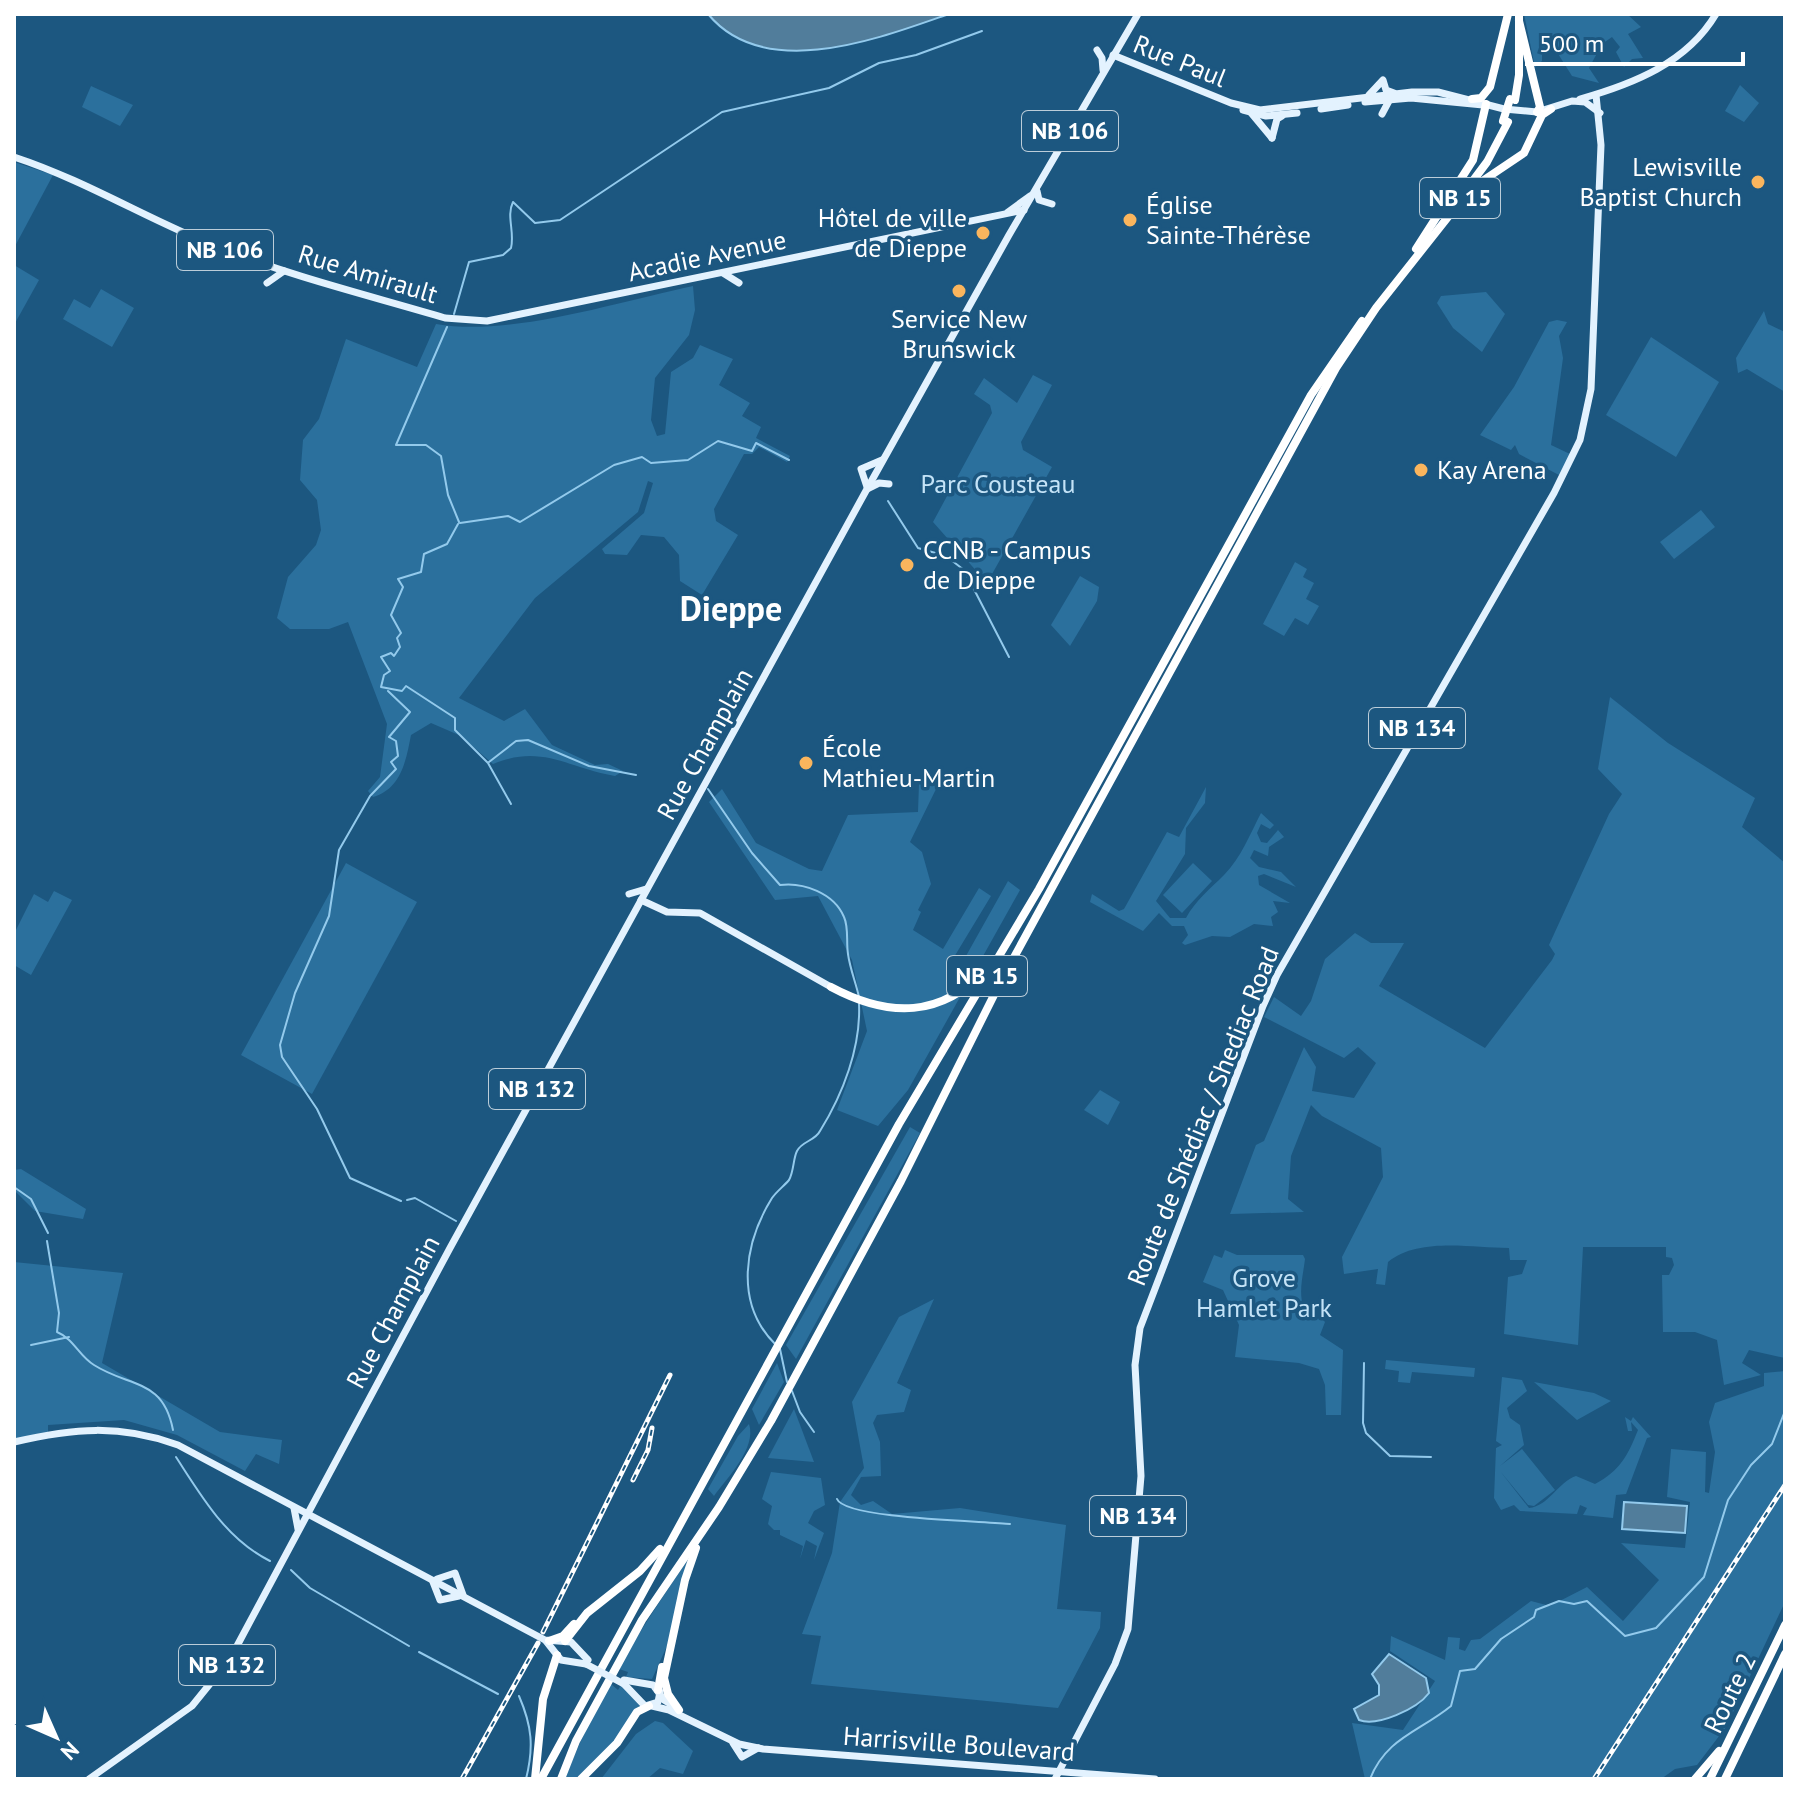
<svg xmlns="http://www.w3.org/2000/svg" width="1799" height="1793" font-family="'PT Sans',sans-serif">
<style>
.green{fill:#2b709d}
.water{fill:#517d9b;stroke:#93caec;stroke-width:2}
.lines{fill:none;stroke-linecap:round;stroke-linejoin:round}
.stream{stroke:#93caec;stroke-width:2}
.major{stroke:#e3f2fe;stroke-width:7}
.highway{stroke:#fff;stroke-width:8}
.rail-casing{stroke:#fff;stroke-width:5}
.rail{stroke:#1c5780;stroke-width:2;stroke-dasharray:6;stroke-linecap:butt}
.major-bridge{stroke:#e3f2fe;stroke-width:7}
.highway-bridge{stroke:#fff;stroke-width:8}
.poi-dot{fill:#fab55d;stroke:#1c5780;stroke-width:3}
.labels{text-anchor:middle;stroke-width:7;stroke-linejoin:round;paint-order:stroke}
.shield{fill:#1c5780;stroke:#bbcdd9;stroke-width:2}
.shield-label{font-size:24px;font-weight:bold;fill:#fff}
.street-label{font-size:26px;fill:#fff;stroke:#1c5780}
.poi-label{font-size:26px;fill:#fff;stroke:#1c5780;text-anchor:start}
.park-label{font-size:26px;fill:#c4e3f7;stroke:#1c5780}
.district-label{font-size:34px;font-weight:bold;fill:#fff;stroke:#1c5780}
</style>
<rect width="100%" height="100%" fill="#1c5780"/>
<g class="green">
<polygon points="1524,14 1627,14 1641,27 1628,34 1643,58 1632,59 1624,67 1616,52 1620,47 1612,37 1602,44 1589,68 1599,83 1572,76 1555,49 1542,55 1542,61 1535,67"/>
<polygon points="1740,85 1759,103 1744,122 1725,111"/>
<polygon points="91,86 133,105 120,126 82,107"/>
<polygon points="14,162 53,175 14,248"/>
<polygon points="14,265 39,280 14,325"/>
<path d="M693,286L695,310L689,335L655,378L651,420L657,436L665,434L671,372L693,358L700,345L733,359L719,385L750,403L742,416L761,427L756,438L790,456L787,462L759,447L752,454H744L714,509L716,521L738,535L702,595L680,581L679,555L664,537L641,535L627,555L605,554L602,549L644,513L653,483L648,481L638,512L535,598L459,698L504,721L525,709L552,745L595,765L608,764L623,771L615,776C565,767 542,744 493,764L461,736L431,723L411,735C406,761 401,789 373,797L368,791L380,777L387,724L348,622L329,629H290L277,618L288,577L316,545L321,530L317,500L300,480L303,440L319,419L346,339L417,367L436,324C510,337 617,302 693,286Z"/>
<polygon points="101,289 134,308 112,347 63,319 74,299 90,308"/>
<polygon points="1486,292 1505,314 1482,352 1453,328 1437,303 1441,296"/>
<polygon points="1764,311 1768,324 1785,332 1785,392 1747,369 1738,373 1736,358"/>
<polygon points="1557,320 1567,322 1559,336 1563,358 1551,445 1570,454 1559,475 1519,454 1515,445 1511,450 1480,435 1514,387 1549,322"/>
<polygon points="1651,337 1719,382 1676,457 1606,415"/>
<polygon points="1033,375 1052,385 1021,442 1023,450 1052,467 987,583 933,522 992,413 990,405 974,394 984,378 1017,403"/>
<polygon points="1701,510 1715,527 1674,559 1660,542"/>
<polygon points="1295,562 1307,569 1303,577 1314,583 1306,599 1319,606 1308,625 1295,618 1284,636 1263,624"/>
<polygon points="1080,576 1099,587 1097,601 1070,646 1051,625"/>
<path d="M1610,697L1668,743L1755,798L1742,827L1785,863V1358L1749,1350L1742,1363L1761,1375L1724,1385L1717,1340L1695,1332H1663L1662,1275H1669L1674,1265L1672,1258L1666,1257V1247H1583L1578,1345L1504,1334L1508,1277L1522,1274L1527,1260H1510L1509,1248C1471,1248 1419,1237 1388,1262L1385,1285L1376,1284L1378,1269L1344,1274L1342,1257L1383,1177L1381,1148L1322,1116L1311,1105L1291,1156L1288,1199L1304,1212L1230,1214L1256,1145L1264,1141L1304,1047L1316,1067L1312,1091L1354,1098L1376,1063L1358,1047L1344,1058L1264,1017L1274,997L1301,1016L1311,1001L1325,959L1355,933L1371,943H1404L1379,986L1485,1048L1552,960L1555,954L1549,945L1609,814L1622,794L1598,769Z"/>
<polygon points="919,784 938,785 910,842 922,852 931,884 918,910 921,912 913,930 943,949 979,888 991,896 948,967 957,972 1008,881 1020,890 908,1090 878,1126 837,1110 867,1031 852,960 818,896 775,900 709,802 722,789 756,843 809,869 822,871 848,815 918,812"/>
<path d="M1206,787L1205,803L1186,828L1185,854L1156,901L1170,918H1186C1195,901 1211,888 1224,875C1241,858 1250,834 1261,813L1274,825L1270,829L1261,824L1257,833L1261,842L1267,843L1278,830L1284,837L1269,847L1268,856L1254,850L1250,858L1259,867L1281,872L1296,887L1264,874L1258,876L1259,885L1290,903L1273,901L1278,912L1271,917L1273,926L1254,924L1230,937L1212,936L1185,945L1182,943L1188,935L1184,926H1172L1159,913L1143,931L1090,902L1092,894L1119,911L1124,909L1167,832L1179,837Z"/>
<polygon points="346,863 417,902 312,1094 241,1055"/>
<polygon points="1193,863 1212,881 1182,913 1163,895"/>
<polygon points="54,891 72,900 31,975 14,965 14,934 34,894 48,902"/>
<polygon points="1100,1090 1120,1102 1108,1125 1084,1110"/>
<polygon points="910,1127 920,1133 796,1359 786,1345"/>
<polygon points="21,1169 86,1209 83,1219 35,1211 14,1190 14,1170"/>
<path d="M1225,1250L1237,1255H1303L1305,1259C1303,1278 1294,1305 1313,1319L1321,1318L1325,1322L1320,1335L1343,1350L1341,1415H1326L1325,1385L1319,1369L1299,1363L1235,1357L1239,1325L1223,1290L1203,1282L1214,1255L1222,1258Z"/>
<polygon points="14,1262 123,1273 102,1363 220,1432 282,1440 279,1464 256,1454 245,1471 177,1435 124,1420 48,1425 48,1434 14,1442"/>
<polygon points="934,1299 897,1383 911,1390 904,1412 877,1415 873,1423 880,1442 881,1476 861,1477 851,1495 861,1505 873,1501 892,1514 960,1508 1066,1525 1057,1609 1101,1612 1100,1628 1058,1708 811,1684 821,1636 802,1634 832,1553 840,1502 864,1468 852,1402 899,1317"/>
<polygon points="1386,1360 1475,1368 1474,1377 1412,1372 1410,1383 1398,1382 1399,1371 1385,1369"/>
<polygon points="777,1363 784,1382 759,1425 752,1409"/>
<polygon points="1785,1371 1785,1602 1726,1727 1697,1765 1675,1769 1661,1779 1365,1779 1352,1723 1403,1730 1435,1681 1390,1651 1391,1636 1445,1660 1448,1637 1460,1638 1459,1649 1465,1651 1471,1640 1480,1639 1531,1601 1550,1606 1587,1587 1623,1621 1659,1580 1621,1543 1685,1548 1690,1502 1667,1497 1671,1449 1706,1452 1705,1492 1709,1493 1715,1452 1709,1422 1715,1403 1764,1386 1764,1373"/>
<path d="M1502,1377L1522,1380L1527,1391L1507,1408L1510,1418L1520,1425L1524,1445L1500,1466L1522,1449L1555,1490L1534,1506L1528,1505L1500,1471L1529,1508C1549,1506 1558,1482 1576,1476L1595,1484C1620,1471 1628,1455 1638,1430L1631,1422L1632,1431H1628L1625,1417L1631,1421L1633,1417L1651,1437L1647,1438L1626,1494L1616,1495L1613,1518L1583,1515L1587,1508L1580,1505L1577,1514L1520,1511L1514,1505L1501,1510L1494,1498L1496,1448L1502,1445L1496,1441Z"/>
<polygon points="1534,1382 1594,1393 1611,1401 1577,1420"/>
<polygon points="794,1409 814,1462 768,1458"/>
<path d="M749,1424C757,1448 727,1478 714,1496L708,1489L738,1436Z"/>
<polygon points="771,1472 821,1478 825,1505 814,1511 808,1523 824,1533 814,1560 817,1546 806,1540 800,1559 803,1546 780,1535 780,1530 774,1530 768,1524 772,1506 762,1499"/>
<path d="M692,1554L667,1646L652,1679L626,1677L628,1672L619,1669L611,1684L618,1690L621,1685L640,1706L617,1739L579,1779H565C596,1698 642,1626 692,1554Z"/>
<polygon points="655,1721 663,1723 693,1751 683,1774 660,1768 647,1779 601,1779 636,1734"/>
</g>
<g class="water">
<path d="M708,14H949C880,38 765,83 708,14Z"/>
<polygon points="1624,1502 1687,1506 1685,1533 1622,1529"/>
<path d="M1389,1654L1426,1678L1429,1693C1417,1709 1377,1727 1359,1720L1354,1709L1379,1695V1685L1372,1674Z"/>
</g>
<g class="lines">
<g class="stream">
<path d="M454,314L469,262L503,255L511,248C515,232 506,216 513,202L535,223L560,220L722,112L829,88L879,63L916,55L982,31"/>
<polyline points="447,327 396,445 426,445 441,456 448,495 459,522"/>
<polyline points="888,501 918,548 946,556 964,570 1009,657"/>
<polyline points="460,523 508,516 520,522 614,465 642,457 651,463 688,460 718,441 752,451 756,443 789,460"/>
<polyline points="458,524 447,544 424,554 421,572 398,579 403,587 391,615 401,633 397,638 400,647 394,656 391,653 381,657 390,671 384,675 381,687 402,691 406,686 455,718 455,730 488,763 511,804"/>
<polyline points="388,691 410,712 389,737 396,741 398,756 391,762 396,769 370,796 339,850 329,916 295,993 280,1045 282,1057 317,1109 350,1178 401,1201"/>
<polyline points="489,762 516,741 528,740 589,766 636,775"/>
<path d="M708,789L752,853L780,885C803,882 834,893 844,917C849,928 846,942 848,954C850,969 856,983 859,997"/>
<polyline points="14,1187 31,1199 48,1233"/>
<polyline points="407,1200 415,1198 456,1221"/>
<path d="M47,1241L59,1313L57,1332C74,1339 79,1356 94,1365C130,1388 163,1378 173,1430"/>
<polyline points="31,1345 69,1337"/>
<path d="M776,1345C734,1304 744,1243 772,1198C777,1191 784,1186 789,1180C794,1171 793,1159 797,1151C802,1141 815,1141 820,1131C843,1094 861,1047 859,1004"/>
<polyline points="780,1349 787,1382"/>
<polyline points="1364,1363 1363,1423 1366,1433 1390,1456 1431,1457"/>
<polyline points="792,1391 800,1412 814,1432"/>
<path d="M176,1457C202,1497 226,1539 270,1561"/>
<path d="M837,1499C845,1519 983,1521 1010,1524"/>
<polyline points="291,1570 310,1588 409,1646"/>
<polyline points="419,1652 498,1694"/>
<path d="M519,1696C532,1726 534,1747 526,1779"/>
<path d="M1370,1779C1386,1738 1419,1732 1451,1706L1460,1671L1475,1669L1501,1639L1534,1617L1536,1610L1559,1601L1574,1604L1587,1601L1625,1636L1656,1628L1704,1577L1728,1500L1751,1465L1772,1444L1785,1411"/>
</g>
<g class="major">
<polyline points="1097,50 1102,58 1103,70"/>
<polyline points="1113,55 1231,103 1260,110 1412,92 1438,92 1504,109 1537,112 1572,101 1585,102 1600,113"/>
<polyline points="1369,95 1383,80 1386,90 1394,93"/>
<path d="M1580,99C1633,84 1687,63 1716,14"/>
<polyline points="1365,102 1411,98 1483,105"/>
<polyline points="1321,109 1348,105"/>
<polyline points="1243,110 1266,116 1297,113"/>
<polyline points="1252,114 1272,138"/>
<polyline points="1382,114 1390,99"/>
<polyline points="1272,138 1277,119 1282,116"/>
<path d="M14,157C87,181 150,221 222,249C294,277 371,296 445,318L487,321L1024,210"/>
<polyline points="1037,191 1039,200 1052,204"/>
<polyline points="1008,212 1030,196"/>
<polyline points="723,273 739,283"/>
<polyline points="267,283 284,271"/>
<polyline points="867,487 861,469 882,460"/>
<polyline points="869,488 879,483 889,484"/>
<polyline points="629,894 646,889"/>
<polyline points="641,900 667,912 700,913 831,987"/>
<path d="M14,1442C73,1428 120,1424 178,1445L545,1640L571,1642L588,1660"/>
<polyline points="294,1508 298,1529"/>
<polyline points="437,1579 455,1573 463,1595"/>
<polyline points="433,1582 440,1600 459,1596"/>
<polyline points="546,1641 561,1660 586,1664"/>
<polyline points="624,1680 653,1685 664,1700 677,1708"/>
<polyline points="624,1684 645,1706 658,1702 660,1692"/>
<polyline points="652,1706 669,1710 739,1744 763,1749 1155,1779"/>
<polyline points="733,1743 742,1757 758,1748"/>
<polyline points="89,1779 192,1706 230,1659 450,1248 867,489 1009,235 1138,14"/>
<polyline points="1055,1779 1115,1664 1128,1629 1141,1476 1135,1365 1140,1328 1263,1006 1277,975 1554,493 1580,440 1591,389 1601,145 1596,95"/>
</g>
<g class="highway">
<polyline points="1519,21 1540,107 1537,112"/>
<polyline points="1472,99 1481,98 1490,87 1508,14"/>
<polyline points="1515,100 1519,75 1519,14"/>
<polyline points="1469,186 1487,162 1508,122"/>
<polyline points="1416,249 1473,160 1486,104"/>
<path d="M831,987C889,1018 941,1018 988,968"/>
<polyline points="549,1641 563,1636 574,1624"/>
<polyline points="565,1641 587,1613 640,1571 660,1549"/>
<polyline points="658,1690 662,1667"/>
<polyline points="679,1710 668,1694 664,1678 685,1580 696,1548"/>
<polyline points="535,1779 543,1699 557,1655"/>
<polyline points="541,1779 899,1124 1039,889 1311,395 1362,321"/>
<polyline points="561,1779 576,1741 642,1620 719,1507 771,1421 901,1181 1000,983 1336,368 1376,308 1459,203 1475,186 1524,153 1542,115 1551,109"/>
<polyline points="581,1779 617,1743 637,1712 649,1706"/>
<polyline points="1695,1779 1719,1751"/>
<polyline points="1710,1779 1785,1625"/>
<polyline points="1725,1779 1785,1654"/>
</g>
<g class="rail-casing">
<g id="rail">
<polyline points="633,1480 648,1450 652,1428"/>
<polyline points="543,1632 670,1375"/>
<polyline points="462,1779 538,1643"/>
<polyline points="1594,1779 1785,1485"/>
</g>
</g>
<use href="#rail" class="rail"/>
<polyline class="major-bridge" points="586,1664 622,1683"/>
<polyline class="highway-bridge" points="1503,121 1510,99"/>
</g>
<g class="poi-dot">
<circle cx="1758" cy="182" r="8"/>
<circle cx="1130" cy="220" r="8"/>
<circle cx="983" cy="233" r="8"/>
<circle cx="959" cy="291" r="8"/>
<circle cx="1421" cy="470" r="8"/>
<circle cx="907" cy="565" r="8"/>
<circle cx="806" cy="763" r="8"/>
</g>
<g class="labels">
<g class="shield">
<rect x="1022" y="111" width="96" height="40" rx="6"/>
<rect x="1420" y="178" width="80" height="40" rx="6"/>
<rect x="177" y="230" width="96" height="40" rx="6"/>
<rect x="1369" y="708" width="96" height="40" rx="6"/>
<rect x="947" y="956" width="80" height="40" rx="6"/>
<rect x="489" y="1069" width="96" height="40" rx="6"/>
<rect x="1090" y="1496" width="96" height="40" rx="6"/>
<rect x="179" y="1645" width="96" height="40" rx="6"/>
</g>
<g class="shield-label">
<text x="1070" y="139">NB 106</text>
<text x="1460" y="206">NB 15</text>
<text x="225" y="258">NB 106</text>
<text x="1417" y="736">NB 134</text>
<text x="987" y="984">NB 15</text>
<text x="537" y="1097">NB 132</text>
<text x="1138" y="1524">NB 134</text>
<text x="227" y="1673">NB 132</text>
</g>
<g class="street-label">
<text transform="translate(1180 61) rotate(22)" y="9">Rue Paul</text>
<text transform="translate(707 256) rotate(-12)" y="9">Acadie Avenue</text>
<text transform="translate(368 274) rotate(17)" y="9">Rue Amirault</text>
<text transform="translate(705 744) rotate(-61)" y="9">Rue Champlain</text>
<text transform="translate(1203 1116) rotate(-68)" y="9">Route de Shédiac / Shediac Road</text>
<text transform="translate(393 1312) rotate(-62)" y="9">Rue Champlain</text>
<text transform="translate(1730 1693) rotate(-64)" y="9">Route 2</text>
<text transform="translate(959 1744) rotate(4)" y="9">Harrisville Boulevard</text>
</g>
<g class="poi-label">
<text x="1742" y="176" text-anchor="end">Lewisville<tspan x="1742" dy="30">Baptist Church</tspan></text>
<text x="1146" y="214">Église<tspan x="1146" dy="30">Sainte-Thérèse</tspan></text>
<text x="967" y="227" text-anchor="end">Hôtel de ville<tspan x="967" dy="30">de Dieppe</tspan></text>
<text x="959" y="328" text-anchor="middle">Service New<tspan x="959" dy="30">Brunswick</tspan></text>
<text x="1437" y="479">Kay Arena</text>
<text x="923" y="559">CCNB - Campus<tspan x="923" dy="30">de Dieppe</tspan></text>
<text x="822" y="757">École<tspan x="822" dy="30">Mathieu-Martin</tspan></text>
</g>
<g class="park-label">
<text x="998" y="493">Parc Cousteau</text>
<text x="1264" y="1287">Grove<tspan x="1264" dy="30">Hamlet Park</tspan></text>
</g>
<g class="district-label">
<text x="731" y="621">Dieppe</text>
</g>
</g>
<rect width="1799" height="1793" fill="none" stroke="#ffffff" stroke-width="32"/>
<g transform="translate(56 1737) rotate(135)" stroke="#1c5780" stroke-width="6" paint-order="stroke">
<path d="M0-6L14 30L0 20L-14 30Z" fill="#ffffff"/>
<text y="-12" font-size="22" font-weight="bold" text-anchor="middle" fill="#ffffff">N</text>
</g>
<path d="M1527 52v12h216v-12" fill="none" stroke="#ffffff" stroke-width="4"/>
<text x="1539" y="52" font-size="24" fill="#ffffff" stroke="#1c5780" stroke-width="6" paint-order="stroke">500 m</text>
</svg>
